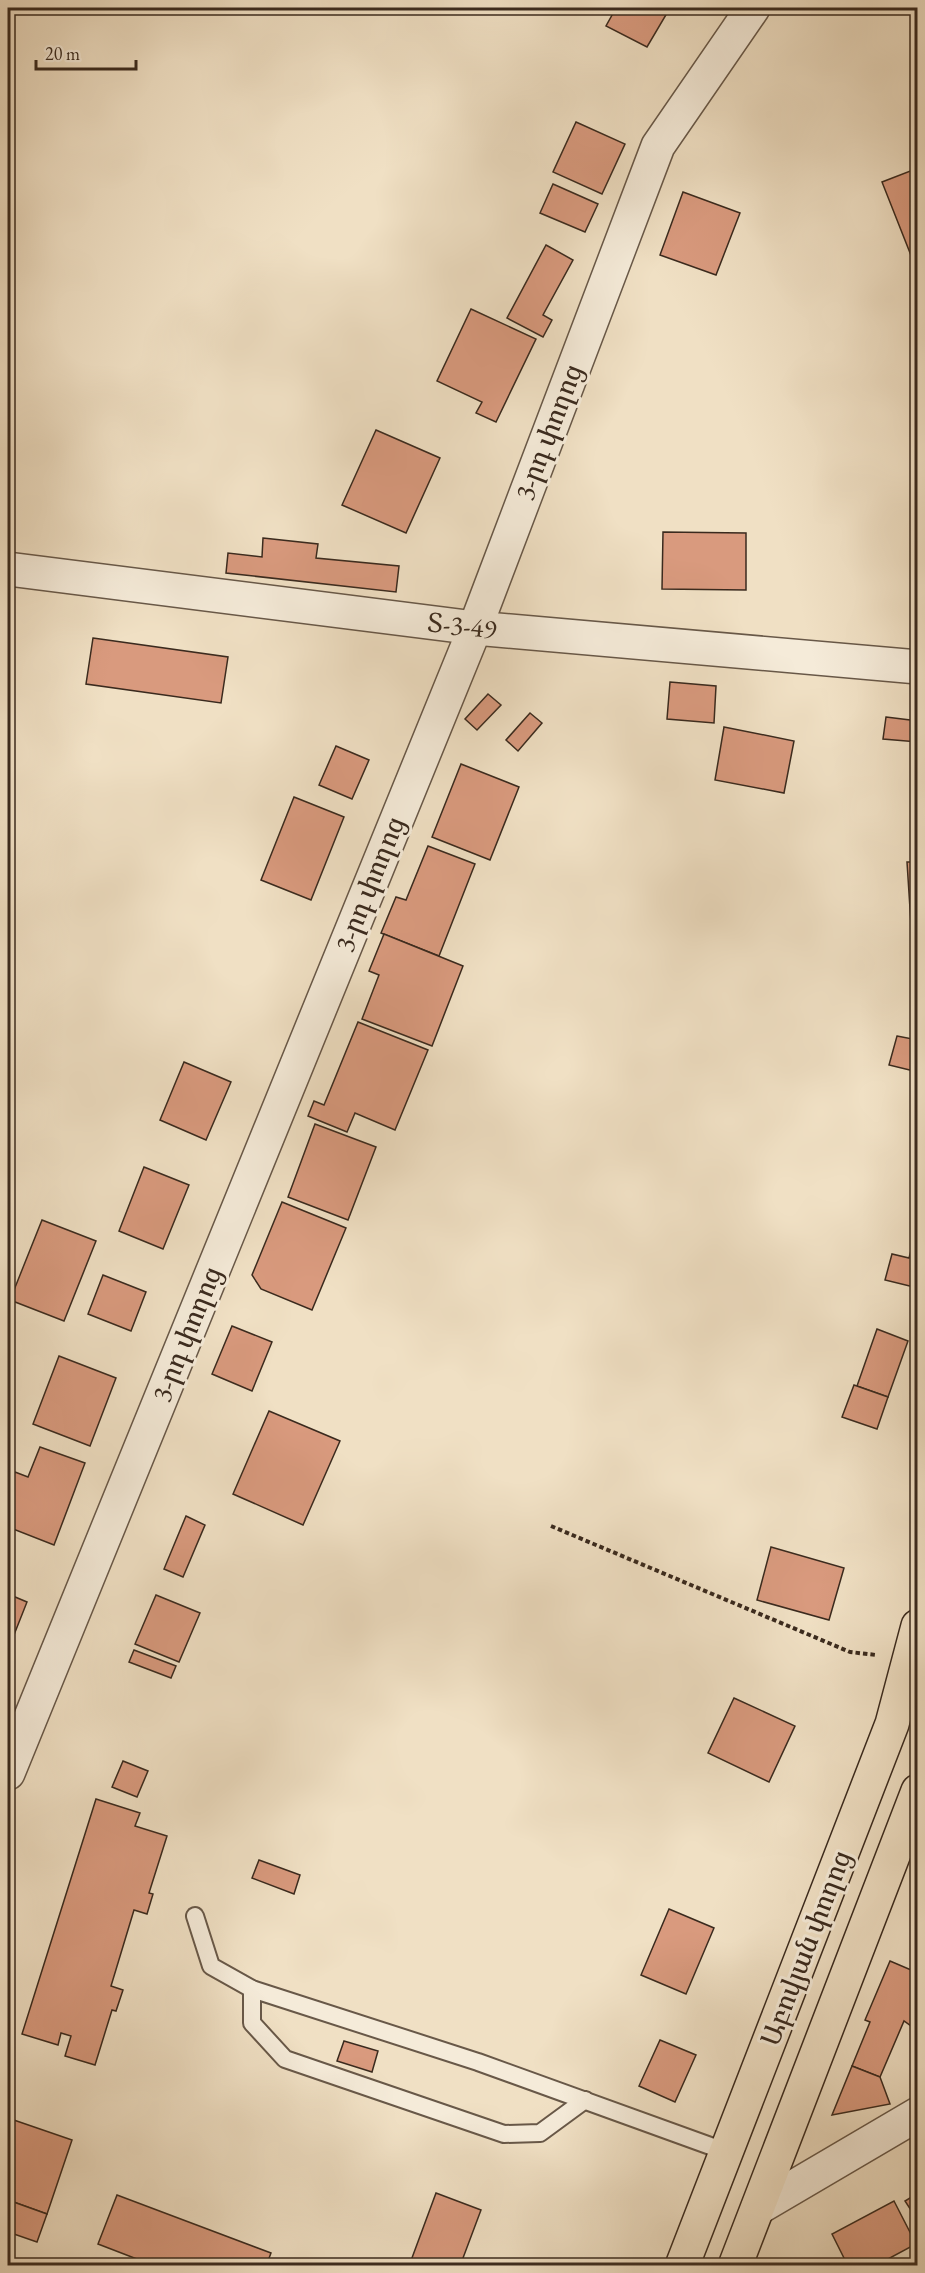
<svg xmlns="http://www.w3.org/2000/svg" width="925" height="2273" font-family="'EB Garamond','Noto Serif Armenian',serif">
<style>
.building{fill:#d99a7e;stroke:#3a2a1e;stroke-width:1.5}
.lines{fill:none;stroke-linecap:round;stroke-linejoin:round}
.service-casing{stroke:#685848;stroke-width:20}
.minor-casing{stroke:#685848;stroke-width:36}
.tertiary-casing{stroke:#685848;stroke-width:36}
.trunk-casing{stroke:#3a2a1e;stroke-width:36}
.path{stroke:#3a2a1e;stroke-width:4;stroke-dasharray:4.5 3;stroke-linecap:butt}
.service{stroke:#f5ebd9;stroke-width:16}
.minor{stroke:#f5ebd9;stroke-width:33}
.tertiary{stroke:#f5ebd9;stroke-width:33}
.trunk{stroke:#f0e0c4;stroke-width:33}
.labels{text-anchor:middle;stroke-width:6;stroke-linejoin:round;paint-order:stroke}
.street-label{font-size:27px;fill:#3a2a1e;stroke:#f5ebd9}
</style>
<rect width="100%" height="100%" fill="#f0e0c4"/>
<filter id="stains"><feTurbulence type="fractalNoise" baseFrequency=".00333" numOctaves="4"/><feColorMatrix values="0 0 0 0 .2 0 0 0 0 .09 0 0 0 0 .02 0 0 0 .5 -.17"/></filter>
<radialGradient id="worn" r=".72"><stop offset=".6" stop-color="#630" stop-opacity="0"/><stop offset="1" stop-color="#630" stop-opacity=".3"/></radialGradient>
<g class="building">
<polygon points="8,8 17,8 8,29"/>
<polygon points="616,8 670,8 647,47 606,26"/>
<polygon points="576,122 625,144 602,194 553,172"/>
<polygon points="918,168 918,261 914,263 882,182"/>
<polygon points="553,184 598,204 585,232 540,213"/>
<polygon points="683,192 740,213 716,275 660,255"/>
<polygon points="546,245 573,260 543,315 552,320 543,337 507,318"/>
<polygon points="471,309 536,339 496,422 476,413 482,402 437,381"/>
<polygon points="376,430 440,458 406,533 342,505"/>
<polygon points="663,532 746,533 746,590 662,589"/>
<polygon points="263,538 318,544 316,558 399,566 396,592 226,573 228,553 262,557"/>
<polygon points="93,638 228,657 221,703 86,684"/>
<polygon points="670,682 716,686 714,723 667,719"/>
<polygon points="488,694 501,705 477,730 465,719"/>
<polygon points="530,713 542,723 518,751 506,740"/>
<polygon points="886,717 918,721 918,742 883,739"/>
<polygon points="724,727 794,741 784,793 715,780"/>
<polygon points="336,746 369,760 352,799 319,785"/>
<polygon points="918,748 918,784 913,784"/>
<polygon points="461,764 519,787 490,860 432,837"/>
<polygon points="294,797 344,817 311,900 261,880"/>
<polygon points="428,846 475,864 439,956 381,933 396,897 406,900"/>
<polygon points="907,862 918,862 918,940 912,940"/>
<polygon points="384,934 463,966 432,1046 362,1019 379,975 369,971"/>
<polygon points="358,1022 428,1050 395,1130 355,1113 347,1132 308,1116 314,1101 324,1105"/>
<polygon points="897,1036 918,1040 918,1072 889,1065"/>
<polygon points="184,1062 231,1082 206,1140 160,1120"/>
<polygon points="315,1124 376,1147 348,1220 288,1197"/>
<polygon points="144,1167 189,1185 163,1249 119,1231"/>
<polygon points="282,1202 346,1228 312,1310 261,1289 252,1275"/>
<polygon points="42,1220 96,1241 64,1321 10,1300"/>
<polygon points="918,1224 918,1288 885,1280 892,1254 909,1258"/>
<polygon points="103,1275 146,1292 131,1331 88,1314"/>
<polygon points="232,1326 272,1342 252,1391 212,1374"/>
<polygon points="877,1329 908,1341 888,1397 857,1386"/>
<polygon points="59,1356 116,1378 90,1446 33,1424"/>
<polygon points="854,1385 888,1397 877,1429 842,1417"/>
<polygon points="269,1411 340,1441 303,1525 233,1494"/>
<polygon points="40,1447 85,1463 54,1545 8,1527 8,1491 15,1472 28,1477"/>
<polygon points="186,1516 205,1525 183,1577 164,1569"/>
<polygon points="771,1547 844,1568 829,1620 757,1600"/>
<polygon points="8,1594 27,1602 8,1650"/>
<polygon points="156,1595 200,1613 179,1662 135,1644"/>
<polygon points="134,1650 176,1666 171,1678 129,1662"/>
<polygon points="734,1698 795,1726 769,1782 708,1753"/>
<polygon points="123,1761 148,1771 137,1797 112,1787"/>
<polygon points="96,1799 140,1813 135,1826 167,1836 149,1893 153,1894 147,1914 134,1910 111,1986 123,1990 116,2011 112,2010 95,2065 65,2056 71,2036 61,2033 58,2045 22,2034"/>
<polygon points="259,1860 300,1875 294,1894 252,1878"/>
<polygon points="669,1909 714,1928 686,1994 641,1975"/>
<polygon points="890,1961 911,1970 913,1963 918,1965 918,2031 904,2021 880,2077 852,2066 870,2022 865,2020"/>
<polygon points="660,2040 696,2055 675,2102 639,2086"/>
<polygon points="344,2041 378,2051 372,2072 337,2061"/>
<polygon points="852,2066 880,2077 890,2104 832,2115"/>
<polygon points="8,2118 72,2140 47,2214 8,2200"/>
<polygon points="436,2193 481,2210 460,2266 409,2266"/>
<polygon points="918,2193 918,2221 905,2201"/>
<polygon points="117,2195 271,2253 266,2266 155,2266 98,2244"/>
<polygon points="8,2200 47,2214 37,2242 8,2232"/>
<polygon points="894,2201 916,2244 875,2266 848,2266 832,2234"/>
</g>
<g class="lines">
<g class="service-casing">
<g id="service">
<polyline points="195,1916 211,1966 252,1989 478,2062 727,2152"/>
<polyline points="252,1989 252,2023 285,2059 504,2134 540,2133 585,2100"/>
</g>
</g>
<g class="minor-casing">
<g id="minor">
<polyline points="8,1773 475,628 658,146 753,8"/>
<polyline points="758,2208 918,2114"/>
</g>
</g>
<g class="tertiary-casing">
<polyline id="tertiary" points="8,569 475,628 918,667"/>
</g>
<g class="trunk-casing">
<g id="trunk">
<polyline points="682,2266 892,1724 918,1626"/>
<polyline points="735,2266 918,1791"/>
</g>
</g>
<polyline class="path" points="551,1526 850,1652 876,1655"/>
<use href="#service" class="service"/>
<use href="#minor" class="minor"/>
<use href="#tertiary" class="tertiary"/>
<use href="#trunk" class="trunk"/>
</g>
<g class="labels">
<g class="street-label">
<text transform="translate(549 432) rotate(-69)" y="9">3-րդ փողոց</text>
<text transform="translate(462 626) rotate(6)" y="9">Տ-3-49</text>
<text transform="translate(370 884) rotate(-68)" y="9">3-րդ փողոց</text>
<text transform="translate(187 1334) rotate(-68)" y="9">3-րդ փողոց</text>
<text transform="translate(806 1948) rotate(-69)" y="9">Աբովյան փողոց</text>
</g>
</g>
<rect width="925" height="2273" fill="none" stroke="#f0e0c4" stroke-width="30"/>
<rect x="9" y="9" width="907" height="2255" fill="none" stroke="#3a2a1e" stroke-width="3"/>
<rect x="15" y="15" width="895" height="2243" fill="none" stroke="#3a2a1e" stroke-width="1.5"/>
<path d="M36 60v9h100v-9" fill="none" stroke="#3a2a1e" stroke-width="3"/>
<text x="45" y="60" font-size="18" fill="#3a2a1e" stroke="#f5ebd9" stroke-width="4.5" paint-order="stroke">20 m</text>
<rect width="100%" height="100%" filter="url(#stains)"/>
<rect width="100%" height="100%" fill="url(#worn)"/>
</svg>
